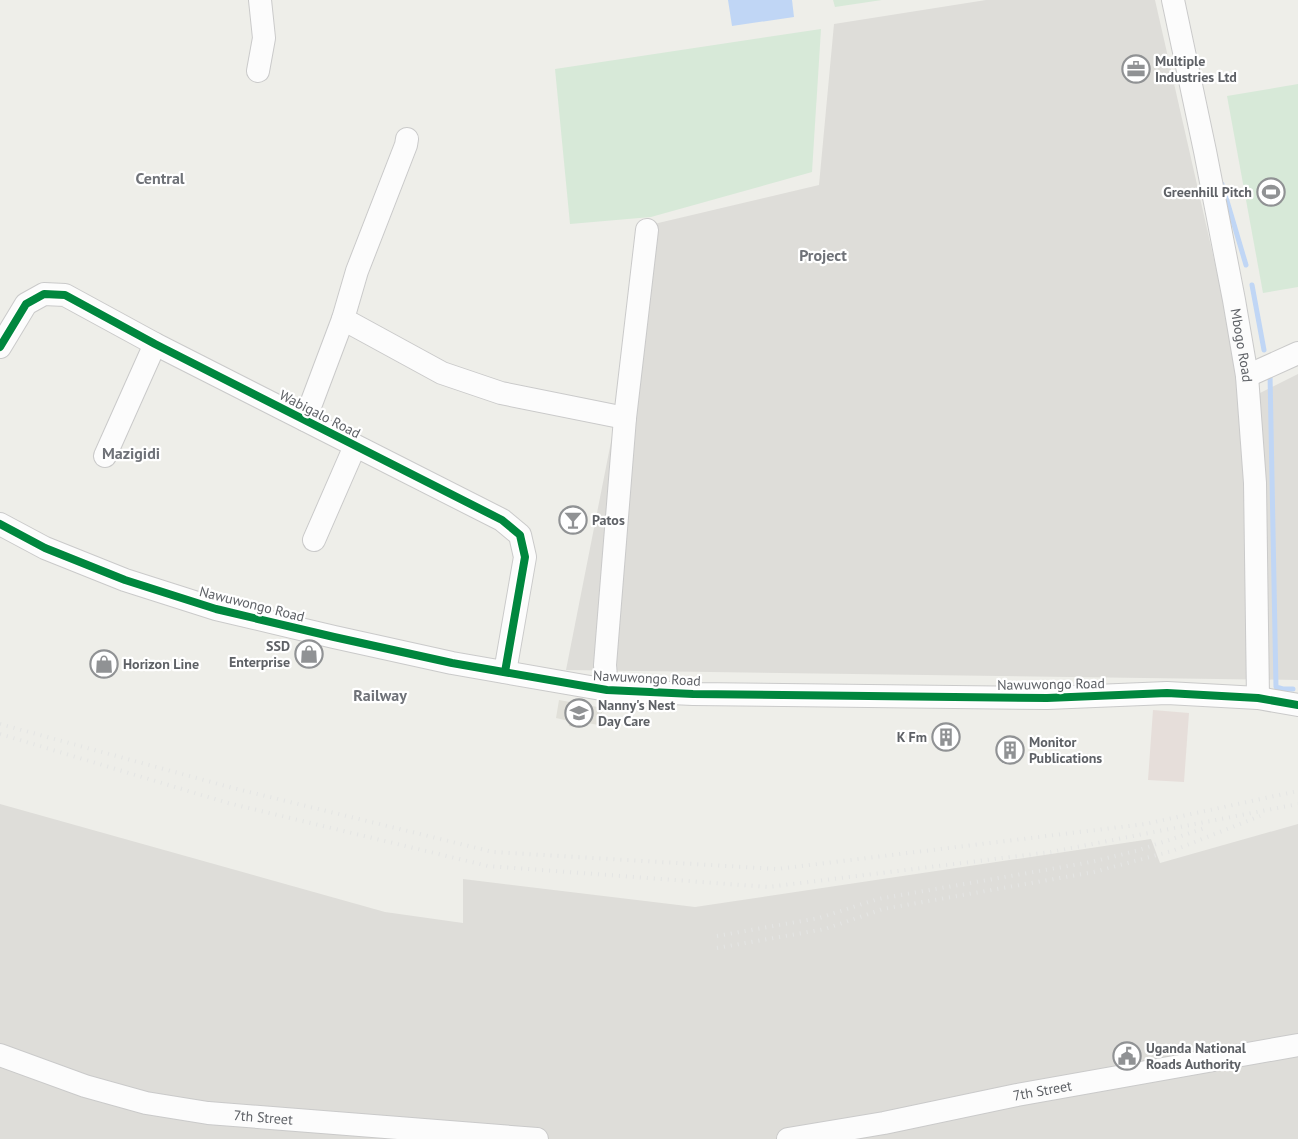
<svg xmlns="http://www.w3.org/2000/svg" width="1298" height="1139" font-family="'PT Sans',sans-serif">
<style>
.industrial{fill:#deddd9}
.education{fill:#e1e0d9}
.medical{fill:#e6deda}
.green{fill:#d7e9d8}
.water{fill:#c0d6f5}
.lines{fill:none;stroke-linecap:round;stroke-linejoin:round}
.stream{stroke:#c0d6f5;stroke-width:5}
.minor-casing{stroke:#cacaca;stroke-width:24}
.minor{stroke:#fcfcfc;stroke-width:22}
.rail{stroke:#e4e5e4;stroke-width:4;stroke-dasharray:1 6;stroke-linecap:butt}
.cycleway-casing{stroke:#fff;stroke-width:11}
.cycleway{stroke:#00873e;stroke-width:8}
.labels{text-anchor:middle;stroke-width:4.5;stroke-linejoin:round;paint-order:stroke}
.poi-label{font-size:14px;font-weight:bold;fill:#5e6166;stroke:#fff;text-anchor:start}
.street-label{font-size:14px;fill:#5e6166;stroke:#fff}
.quarter-label{font-size:16px;font-weight:bold;fill:#6f7278;stroke:#fff}
</style>
<rect width="100%" height="100%" fill="#eeeee9"/>
<g class="industrial">
<polygon points="986,0 1155,0 1246,400 1298,374 1298,680 566,670 654,224 819,185 834,24"/>
<polygon points="0,804 385,912 463,923 463,879 695,907 1151,839 1160,863 1298,824 1298,1139 0,1139"/>
</g>
<polygon class="education" points="559,700 603,708 599,725 581,722 580,728 569,726 569,721 556,718"/>
<polygon class="medical" points="1153,710 1189,713 1184,782 1148,780"/>
<g class="green">
<polygon points="833,0 882,0 835,7"/>
<polygon points="821,29 812,172 651,217 570,224 555,69"/>
<polygon points="1298,84 1298,287 1263,293 1227,96"/>
</g>
<polygon class="water" points="728,0 792,0 794,17 732,26"/>
<g class="lines">
<g class="stream">
<polyline points="1222,184 1246,265"/>
<polyline points="1252,285 1264,350"/>
<polyline points="1270,374 1276,687 1283,689 1293,689"/>
</g>
<g class="minor-casing">
<g id="minor">
<path id="s1" d="M1173,0L1205,151L1234,300L1247,376L1255,483L1258,698"/>
<polyline points="258,71 264,38 260,0"/>
<polyline points="343,319 442,373 501,393 625,418"/>
<polyline points="0,347 26,304 44,294 65,295 155,344 502,520 520,535 525,557 505,672"/>
<polyline points="1247,376 1298,353"/>
<polyline points="305,420 343,319 357,271 406,145 407,139"/>
<polyline points="105,456 155,344"/>
<polyline points="0,524 45,548 125,580 216,609 334,637 452,663 607,690 693,694 1047,698 1167,693 1258,698 1298,705"/>
<polyline points="314,540 355,446"/>
<polyline points="607,690 605,665 625,418 647,230"/>
<path id="s2" d="M0,1055L85,1086L146,1103L208,1113L537,1139"/>
<path id="s3" d="M788,1139L884,1123L1017,1095L1298,1045"/>
</g>
</g>
<use href="#minor" class="minor"/>
<g class="rail">
<polyline points="0,724 233,788 493,852 777,869 1145,824 1298,791"/>
<polyline points="0,734 228,803 488,866 768,887 1051,852 1298,804"/>
<polyline points="717,936 819,918 878,899 1091,862 1136,851 1205,828"/>
<polyline points="717,948 825,929 883,909 1094,872 1172,851 1260,816"/>
</g>
<g class="cycleway-casing">
<g id="cycleway">
<polyline points="0,347 26,304 44,294 65,295 155,344 502,520 520,535 525,557 505,672"/>
<polyline points="0,524 45,548 125,580 216,609 334,637 452,663 607,690 693,694 1047,698 1167,693 1258,698 1298,705"/>
</g>
</g>
<use href="#cycleway" class="cycleway"/>
</g>
<defs>
<g id="office-ring" transform="scale(1.4375)"><circle r="9.5" fill="#fff" stroke="#909294" stroke-width="1.5"/><path d="M-6-3h4V-5.5h4V-3h4V5H-6ZM-1-4.5V-3h2v-1.5ZM-6 0V1H6V0Z" fill="#909294"/></g>
<g id="stadium-ring" transform="scale(1.4375)"><circle r="9.5" fill="#fff" stroke="#909294" stroke-width="1.5"/><path d="M0-5a6.5 5 0 1 0 0 10a6.5 5 0 1 0 0-10ZM-3.5-1.8h7v3.6h-7Z" fill="#909294"/></g>
<g id="bar-ring" transform="scale(1.4375)"><circle r="9.5" fill="#fff" stroke="#909294" stroke-width="1.5"/><path d="M-6-5H6L.8 .8V4.5H3.5V6h-7V4.5H-.8V.8Z" fill="#909294"/></g>
<g id="shop-ring" transform="scale(1.4375)"><circle r="9.5" fill="#fff" stroke="#909294" stroke-width="1.5"/><path d="M-5-2.5h2.3a2.7 3.5 0 0 1 5.4 0H5L5.5 6h-11ZM-1.5-2.5h3a1.5 2.3 0 0 0-3 0Z" fill="#909294"/></g>
<g id="school-ring" transform="scale(1.4375)"><circle r="9.5" fill="#fff" stroke="#909294" stroke-width="1.5"/><path d="M0-5L7-2L0 1L-7-2ZM-4 1L0 2.5L4 1V4Q0 6-4 4Z" fill="#909294"/></g>
<g id="building-ring" transform="scale(1.4375)"><circle r="9.5" fill="#fff" stroke="#909294" stroke-width="1.5"/><path d="M-4-6H4V6H1V3H-1V6H-4ZM-2.5-4.3h1.7v1.8h-1.7ZM.8-4.3h1.7v1.8H.8ZM-2.5-1h1.7V.8h-1.7ZM.8-1h1.7V.8H.8Z" fill="#909294"/></g>
<g id="civic-ring" transform="scale(1.4375)"><circle r="9.5" fill="#fff" stroke="#909294" stroke-width="1.5"/><path d="M-.6-6.5H3V-4.5H.6V-3L4-1V1h2V6H-6V1h2V-1L-.6-3ZM-1.2 2.5V6h2.4V2.5Z" fill="#909294"/></g>
</defs>
<g fill-rule="evenodd">
<use href="#office-ring" x="1136" y="69"/>
<use href="#stadium-ring" x="1271" y="192"/>
<use href="#bar-ring" x="573" y="520"/>
<use href="#shop-ring" x="309" y="654"/>
<use href="#shop-ring" x="104" y="664"/>
<use href="#school-ring" x="579" y="713"/>
<use href="#building-ring" x="946" y="737"/>
<use href="#building-ring" x="1010" y="750"/>
<use href="#civic-ring" x="1127" y="1056"/>
</g>
<g class="labels">
<g class="poi-label">
<text x="1155" y="66">Multiple<tspan x="1155" dy="16">Industries Ltd</tspan></text>
<text x="1252" y="197" text-anchor="end">Greenhill Pitch</text>
<text x="592" y="525">Patos</text>
<text x="290" y="651" text-anchor="end">SSD<tspan x="290" dy="16">Enterprise</tspan></text>
<text x="123" y="669">Horizon Line</text>
<text x="598" y="710">Nanny's Nest<tspan x="598" dy="16">Day Care</tspan></text>
<text x="927" y="742" text-anchor="end">K Fm</text>
<text x="1029" y="747">Monitor<tspan x="1029" dy="16">Publications</tspan></text>
<text x="1146" y="1053">Uganda National<tspan x="1146" dy="16">Roads Authority</tspan></text>
</g>
<g class="street-label">
<text dy="5" stroke="none"><textPath href="#s1" startOffset="352">Mbogo Road</textPath></text>
<text transform="translate(320 414) rotate(27)" y="5">Wabigalo Road</text>
<text transform="translate(252 604) rotate(14)" y="5">Nawuwongo Road</text>
<text transform="translate(647 678) rotate(3)" y="5">Nawuwongo Road</text>
<text transform="translate(1051 684) rotate(-1)" y="5">Nawuwongo Road</text>
<text dy="5" stroke="none"><textPath href="#s3" startOffset="259">7th Street</textPath></text>
<text dy="5" stroke="none"><textPath href="#s2" startOffset="272">7th Street</textPath></text>
</g>
<g class="quarter-label">
<text x="160" y="184">Central</text>
<text x="823" y="261">Project</text>
<text x="131" y="459">Mazigidi</text>
<text x="380" y="701">Railway</text>
</g>
</g>
</svg>
